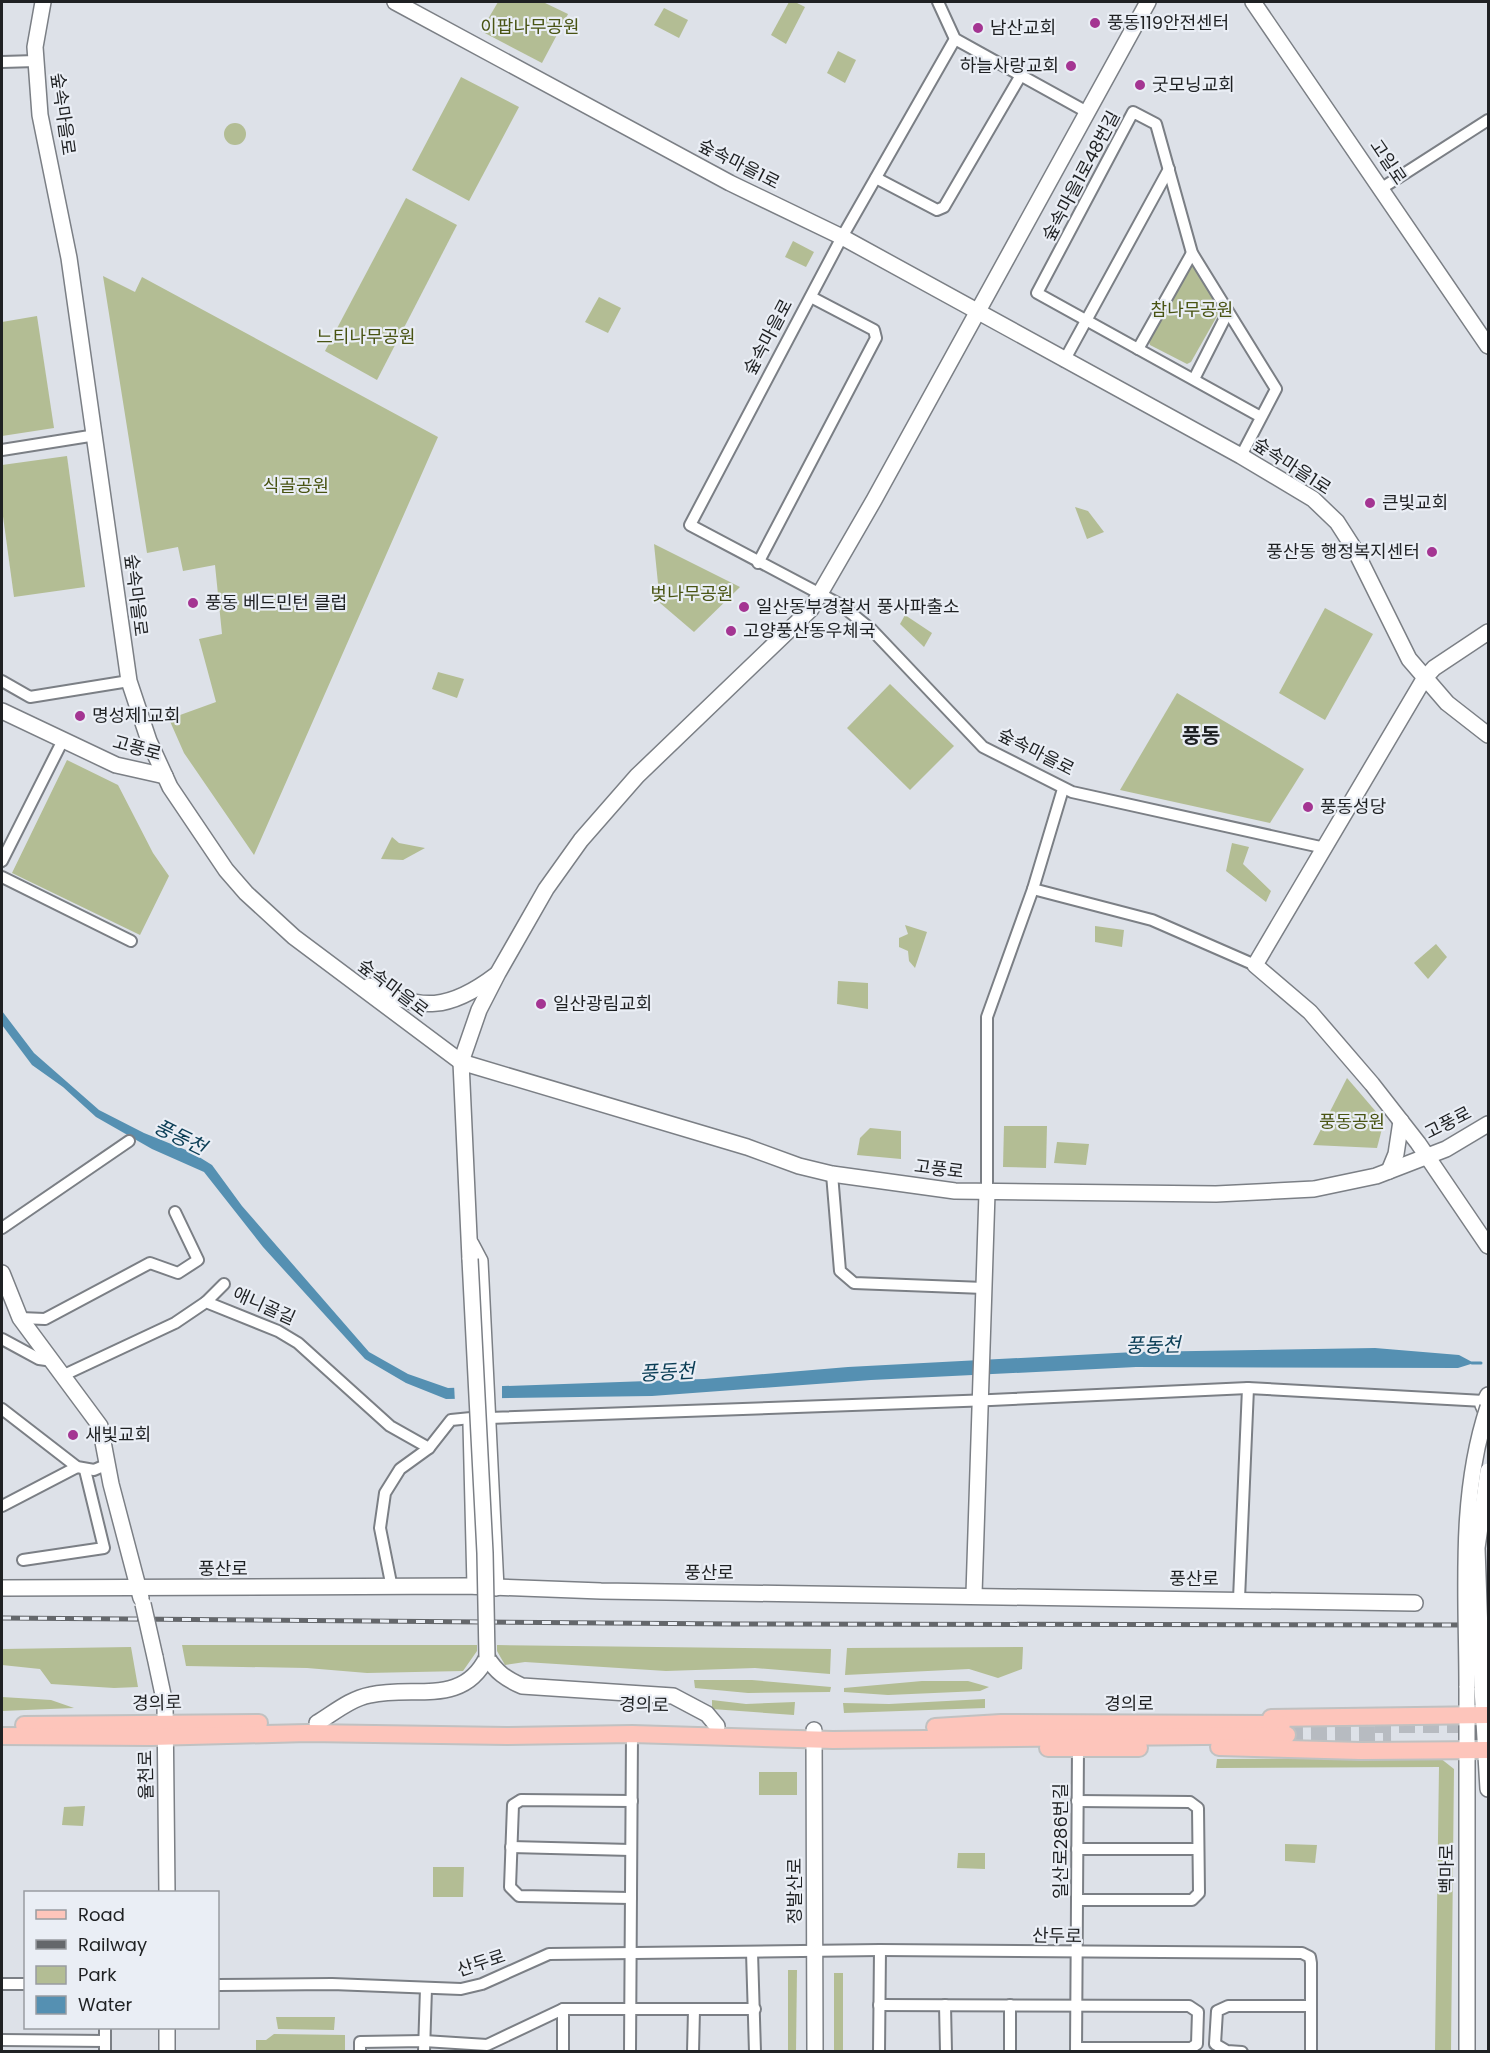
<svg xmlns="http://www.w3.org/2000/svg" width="1490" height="2053" font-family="Poppins,'Noto Sans KR',sans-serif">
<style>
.green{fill:#b3bd94}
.water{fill:#5590b2}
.pier{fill:#dde1e8}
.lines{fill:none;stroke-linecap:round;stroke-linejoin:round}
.stream{stroke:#5590b2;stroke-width:3}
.primary-tunnel{stroke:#b7bbc1;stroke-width:16;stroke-dasharray:16 8;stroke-linecap:butt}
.street-casing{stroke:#7b7f85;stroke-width:14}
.secondary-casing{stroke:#7b7f85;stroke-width:18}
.primary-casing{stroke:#c0c1c1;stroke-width:20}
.street{stroke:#fff;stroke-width:10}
.secondary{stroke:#fff;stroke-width:15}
.primary{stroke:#fdc5bb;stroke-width:16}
.rail-casing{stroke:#64676b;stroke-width:5}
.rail{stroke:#eaeef5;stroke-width:3;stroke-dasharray:9;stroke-linecap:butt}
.secondary-bridge-casing{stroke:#7b7f85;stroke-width:18;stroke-linecap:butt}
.secondary-bridge{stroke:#fff;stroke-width:15}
.poi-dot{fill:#a43592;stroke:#eaeef5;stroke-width:2}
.labels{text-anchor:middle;stroke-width:4.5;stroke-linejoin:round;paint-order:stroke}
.poi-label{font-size:18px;fill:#1f2123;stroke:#eaeef5;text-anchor:start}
.park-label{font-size:18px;fill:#495413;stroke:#eaeef5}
.street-label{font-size:18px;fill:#1f2123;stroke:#eaeef5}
.water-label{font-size:20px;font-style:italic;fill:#0a3d55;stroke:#eaeef5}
.quarter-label{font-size:21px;font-weight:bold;fill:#1f2123;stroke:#eaeef5}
</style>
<rect width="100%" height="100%" fill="#dde1e8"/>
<g class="green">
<polygon points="498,2 543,2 568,14 542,63 481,31"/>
<polygon points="789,2 795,2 805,7 786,44 771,35"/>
<polygon points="664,8 688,20 679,38 654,25"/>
<polygon points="838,51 856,60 845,83 827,73"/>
<polygon points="461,77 519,107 469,201 412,170"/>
<circle cx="235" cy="134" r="11"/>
<polygon points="406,198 457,225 377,380 325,351"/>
<polygon points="793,241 814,252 806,267 785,257"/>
<polygon points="1195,265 1219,304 1220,311 1191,362 1187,364 1150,345 1148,339 1187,266"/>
<polygon points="103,276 135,292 142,277 438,437 254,855 184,753 169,719 216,702 199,639 222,634 215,565 183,571 178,547 147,553"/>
<polygon points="599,297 621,308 608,333 585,322"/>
<polygon points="37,316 54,428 2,436 2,322"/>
<polygon points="67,456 85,587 14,597 2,509 2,465"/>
<polygon points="1075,507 1088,511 1104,532 1087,539"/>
<polygon points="654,544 740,587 694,632 660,603"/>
<polygon points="1325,608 1373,634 1325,720 1279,693"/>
<polygon points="905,615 932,633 924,647 900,624"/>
<polygon points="438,672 464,679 457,698 432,689"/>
<polygon points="890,684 954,746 910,790 847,728"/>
<polygon points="1177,693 1304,769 1270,823 1120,790"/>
<polygon points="67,760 118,785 153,853 169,876 140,935 12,873"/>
<polygon points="392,837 399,843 425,848 403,860 381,859"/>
<polygon points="1232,843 1249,847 1243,864 1271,891 1266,902 1226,871"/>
<polygon points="905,925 927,932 915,968 909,961 908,951 899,947 899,938 908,934"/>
<polygon points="1095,926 1124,930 1122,947 1095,942"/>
<polygon points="1436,944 1447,957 1428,979 1414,963"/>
<polygon points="838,981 868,983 868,1009 837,1004"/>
<polygon points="1347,1078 1384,1121 1377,1148 1313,1145"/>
<polygon points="1004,1126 1047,1126 1046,1168 1003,1167"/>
<polygon points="870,1128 901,1131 901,1159 857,1155 860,1138"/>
<polygon points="1057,1142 1089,1144 1086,1165 1054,1163"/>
<polygon points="182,1645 477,1645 477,1651 463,1671 367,1673 307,1668 186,1666"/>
<polygon points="497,1645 831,1649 830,1674 755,1668 666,1671 525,1662 505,1665 497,1651"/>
<polygon points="131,1647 138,1687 114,1688 51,1684 40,1669 2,1665 2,1649"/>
<polygon points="1023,1647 1022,1669 998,1678 969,1669 845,1675 847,1648"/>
<polygon points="694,1680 752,1680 831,1687 830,1692 748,1693 695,1688"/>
<polygon points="922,1681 968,1681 989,1687 980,1691 888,1695 844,1692 844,1688"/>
<polygon points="2,1697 51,1700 74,1708 2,1711"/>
<polygon points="985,1699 985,1708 844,1713 843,1703 889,1704"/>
<polygon points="712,1700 746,1704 795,1702 794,1715 712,1709"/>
<polygon points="1440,1758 1454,1769 1451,2051 1435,2051 1439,1767 1216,1768 1217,1759"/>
<rect x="759" y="1772" width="38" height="23"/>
<polygon points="85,1806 83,1826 62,1825 64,1807"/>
<polygon points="1285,1844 1317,1845 1315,1863 1285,1861"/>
<polygon points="958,1853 985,1853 985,1869 957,1868"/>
<polygon points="433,1867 464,1867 463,1897 433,1897"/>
<polygon points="788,1970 797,1970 796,2051 788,2051"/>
<rect x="834" y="1973" width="9" height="78"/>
<polygon points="276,2017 335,2017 334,2030 278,2029"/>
<polygon points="274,2034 345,2035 345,2051 256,2051 256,2040 266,2040"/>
</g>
<polygon class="water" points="2,1011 34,1053 99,1110 144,1133 191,1152 212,1165 242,1206 369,1352 408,1374 448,1388 704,1379 848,1367 1135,1352 1375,1348 1459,1355 1474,1363 1458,1368 1136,1367 871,1380 652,1396 446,1399 406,1383 365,1359 263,1247 204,1172 152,1149 96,1117 63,1087 32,1065 2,1025"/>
<polygon class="pier" points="454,1385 502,1385 502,1402 455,1402"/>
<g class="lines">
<polyline class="stream" points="1472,1363 1481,1363"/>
<g class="primary-tunnel">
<polyline points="1375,1725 1488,1725"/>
<polyline points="1287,1735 1391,1734"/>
</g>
<g class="street-casing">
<g id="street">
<polyline points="938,2 955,39 1087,112"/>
<polyline points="955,39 842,237 690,525 841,605 872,630 983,747 1072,792 1325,848"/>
<polyline points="2,62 36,61"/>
<polyline points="876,178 937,210 944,207 1021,75"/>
<polyline points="1382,188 1488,120"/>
<polyline points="1138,349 1192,253"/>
<polyline points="1064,361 1169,169"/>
<polyline points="1194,379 1228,312"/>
<polyline points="2,450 96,435"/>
<polyline points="1241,456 1276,389 1192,253 1156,124 1133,112 1037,293 1261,417"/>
<polyline points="758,563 876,338 874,330 811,297"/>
<polyline points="2,681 30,697 129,681"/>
<polyline points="1063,789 1033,889 1152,920 1255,965"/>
<polyline points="2,861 62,742"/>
<polyline points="2,877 131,941"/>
<polyline points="832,1174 840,1271 854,1283 984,1288"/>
<polyline points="987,1193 987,1017 1033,889"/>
<polyline points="2,1228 129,1141"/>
<polyline points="206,1302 224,1284"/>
<polyline points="20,1318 45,1319 150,1263 178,1273 198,1260 175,1212"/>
<polyline points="2,1339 39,1359 53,1361"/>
<polyline points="64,1375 175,1323 206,1302 278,1331 298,1343 390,1426 429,1448"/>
<polyline points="2,1409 77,1467 94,1470 108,1464"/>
<polyline points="489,1418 991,1400 1248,1388 1484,1401"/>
<polyline points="2,1506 77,1467"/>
<polyline points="23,1560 104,1548 85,1470"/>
<polyline points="392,1588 380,1528 385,1493 400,1469 429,1448 451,1420 471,1418"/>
<polyline points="1239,1599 1248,1388"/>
<polyline points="1077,1801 1190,1802 1198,1808 1199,1893 1192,1900 1077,1900"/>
<polyline points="511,1847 631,1850"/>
<polyline points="1077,1849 1198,1849"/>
<polyline points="631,1898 519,1896 510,1887 513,1805 521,1800 632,1801"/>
<polyline points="752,1952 755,2052"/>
<polyline points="2,1984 26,1984"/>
<polyline points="218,1985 332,1984 461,1989 482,1984 549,1954 880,1950 1302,1953 1310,1957 1311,1963 1311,2052"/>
<polyline points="879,2005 1189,2006 1198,2012 1197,2044 1191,2048 1077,2048"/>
<polyline points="945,2005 946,2052"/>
<polyline points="2,2040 105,2041"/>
<polyline points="105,2052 105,2028"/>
<polyline points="360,2052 360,2042 424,2041 487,2045 563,2009 755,2009"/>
<polyline points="424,2052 426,1988"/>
<polyline points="563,2052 563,2009"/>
<polyline points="630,2052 632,1734"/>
<polyline points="693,2052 694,2010"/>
<polyline points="879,2052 880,1950"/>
<polyline points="1010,2052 1010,2005"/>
<polyline points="1076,2052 1078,1748"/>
<polyline points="1242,2052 1227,2051 1215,2044 1217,2011 1228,2006 1310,2006"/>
</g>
</g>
<g class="secondary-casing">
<g id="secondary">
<polyline points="43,2 35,47 40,115 69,258 129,681 149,741 170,787 226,870 246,893 294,937 461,1062 747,1147 799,1166 832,1174 955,1191 1216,1194 1314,1189 1376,1176 1446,1149 1488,1124"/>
<polyline points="395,2 730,183 842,237 1241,456 1313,499 1337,522 1355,550 1409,659 1447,703 1488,735"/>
<polyline points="1253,2 1488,346"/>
<polyline points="1488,632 1434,668 1424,679 1255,965 1310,1012 1372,1084 1418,1143 1488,1246"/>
<polyline points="2,711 116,765 165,776"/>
<path d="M369,986C421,1012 450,1010 496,975"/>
<polyline points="1389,1171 1396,1154 1401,1121"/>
<polyline points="471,1244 480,1261 496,1588"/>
<polyline points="470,1259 461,1062 479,1010 498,973 546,889 581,840 637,776 811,609 874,500 1148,2"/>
<polyline points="2,1273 20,1318 100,1426 111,1484 141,1598"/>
<polyline points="1488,1395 1483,1405 1488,1416"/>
<polyline points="471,1424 475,1586"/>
<polyline points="2,1588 466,1586 601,1591 1415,1603"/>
<polyline points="974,1594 987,1193"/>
<polyline points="155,1657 165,1704 167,1892"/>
<path d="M487,1657C496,1672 506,1679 522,1686L673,1696L707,1714L717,1726"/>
<polyline points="1467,1686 1467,2052"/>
<polyline points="1482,1688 1488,1789"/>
<path d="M317,1723C335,1712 350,1699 370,1695C414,1685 463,1707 487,1657"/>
<polyline points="814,1730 815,2052"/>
<polyline points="167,2028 167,2052"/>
</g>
</g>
<g class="primary-casing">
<g id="primary">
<polyline points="1271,1718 1488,1715"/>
<polyline points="24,1725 259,1723"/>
<polyline points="935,1727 1001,1723 1282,1724"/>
<polyline points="2,1736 151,1737 308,1733 507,1736 632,1734 833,1740 1287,1735"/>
<polyline points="1219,1747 1361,1751 1488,1750"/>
<polyline points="1048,1748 1139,1748"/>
</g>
</g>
<use href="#street" class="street"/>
<use href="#secondary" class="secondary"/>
<use href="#primary" class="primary"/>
<g class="rail-casing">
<polyline id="rail" points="2,1618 735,1624 1488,1625"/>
</g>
<use href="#rail" class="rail"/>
<g class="secondary-bridge-casing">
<g id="secondary-bridge">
<polyline points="470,1259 485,1553 487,1657"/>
<polyline points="143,1604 155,1657"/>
<path d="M1467,1686C1467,1593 1458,1497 1488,1407"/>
<polyline points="1482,1688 1477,1548 1488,1471"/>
</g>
</g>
<use href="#secondary-bridge" class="secondary-bridge"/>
</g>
<g class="poi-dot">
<circle cx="1095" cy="23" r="6"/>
<circle cx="978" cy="28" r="6"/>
<circle cx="1071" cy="66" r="6"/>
<circle cx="1140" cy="85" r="6"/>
<circle cx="1370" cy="503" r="6"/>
<circle cx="1432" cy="552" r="6"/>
<circle cx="193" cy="603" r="6"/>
<circle cx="744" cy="607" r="6"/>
<circle cx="731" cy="631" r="6"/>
<circle cx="80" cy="716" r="6"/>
<circle cx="1308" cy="807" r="6"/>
<circle cx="541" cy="1004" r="6"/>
<circle cx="73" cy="1435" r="6"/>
</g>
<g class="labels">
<g class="poi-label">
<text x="1107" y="29">풍동119안전센터</text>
<text x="990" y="34">남산교회</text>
<text x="1059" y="72" text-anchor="end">하늘사랑교회</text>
<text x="1152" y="91">굿모닝교회</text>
<text x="1382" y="509">큰빛교회</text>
<text x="1420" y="558" text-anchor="end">풍산동 행정복지센터</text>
<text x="205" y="609">풍동 베드민턴 클럽</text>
<text x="756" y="613">일산동부경찰서 풍사파출소</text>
<text x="743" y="637">고양풍산동우체국</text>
<text x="92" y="722">명성제1교회</text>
<text x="1320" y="813">풍동성당</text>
<text x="553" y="1010">일산광림교회</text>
<text x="85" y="1441">새빛교회</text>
</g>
<g class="park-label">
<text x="530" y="33">이팝나무공원</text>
<text x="1192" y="316">참나무공원</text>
<text x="366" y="343">느티나무공원</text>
<text x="296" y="492">식골공원</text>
<text x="692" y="600">벚나무공원</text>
<text x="1352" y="1128">풍동공원</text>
</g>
<g class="street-label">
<text transform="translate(63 114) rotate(82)" y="6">숲속마을로</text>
<text transform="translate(1388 162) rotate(56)" y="6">고일로</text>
<text transform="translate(739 164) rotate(27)" y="6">숲속마을1로</text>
<text transform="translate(1081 176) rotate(-62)" y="6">숲속마을1로48번길</text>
<text transform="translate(768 337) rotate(-62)" y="6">숲속마을로</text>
<text transform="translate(1292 466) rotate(33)" y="6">숲속마을1로</text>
<text transform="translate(136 595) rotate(83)" y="6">숲속마을로</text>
<text transform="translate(137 748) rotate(15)" y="6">고풍로</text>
<text transform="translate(1036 752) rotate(27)" y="6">숲속마을로</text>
<text transform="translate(393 988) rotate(37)" y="6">숲속마을로</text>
<text transform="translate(1448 1123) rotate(-27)" y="6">고풍로</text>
<text transform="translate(939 1169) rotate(7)" y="6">고풍로</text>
<text transform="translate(264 1306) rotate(24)" y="6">애니골길</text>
<text x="223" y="1575">풍산로</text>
<text x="709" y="1579">풍산로</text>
<text x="1194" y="1585">풍산로</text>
<text transform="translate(157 1703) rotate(-1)" y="6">경의로</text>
<text x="1129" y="1710">경의로</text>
<text transform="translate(644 1705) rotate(1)" y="6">경의로</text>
<text transform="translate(146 1775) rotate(-91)" y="6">율천로</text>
<text transform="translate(1061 1841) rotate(-90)" y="6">일산로286번길</text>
<text transform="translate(1447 1869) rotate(-90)" y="6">백마로</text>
<text transform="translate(795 1891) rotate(-90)" y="6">정발산로</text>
<text transform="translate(1057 1936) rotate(1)" y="6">산두로</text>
<text transform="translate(481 1963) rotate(-18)" y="6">산두로</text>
</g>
<g class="water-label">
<text transform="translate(180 1137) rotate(26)" y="7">풍동천</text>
<text transform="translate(1153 1345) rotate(-1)" y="7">풍동천</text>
<text transform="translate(667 1372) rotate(-3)" y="7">풍동천</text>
</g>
<g class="quarter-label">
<text x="1201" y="743">풍동</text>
</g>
</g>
<rect width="1490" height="2053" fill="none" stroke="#1f2123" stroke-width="6"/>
<rect x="24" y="1891" width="195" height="138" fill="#eaeef5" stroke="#999ca1" stroke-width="1.5"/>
<rect x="36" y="1910" width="30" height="9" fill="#fdc5bb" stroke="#999ca1" stroke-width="1.5"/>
<text x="78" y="1921" font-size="18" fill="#1f2123">Road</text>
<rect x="36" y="1940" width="30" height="9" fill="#64676b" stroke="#999ca1" stroke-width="1.5"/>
<text x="78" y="1951" font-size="18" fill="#1f2123">Railway</text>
<rect x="36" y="1966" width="30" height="18" fill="#b3bd94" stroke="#999ca1" stroke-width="1.5"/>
<text x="78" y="1981" font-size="18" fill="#1f2123">Park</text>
<rect x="36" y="1996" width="30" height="18" fill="#5590b2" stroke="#999ca1" stroke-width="1.5"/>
<text x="78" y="2011" font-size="18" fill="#1f2123">Water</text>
</svg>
